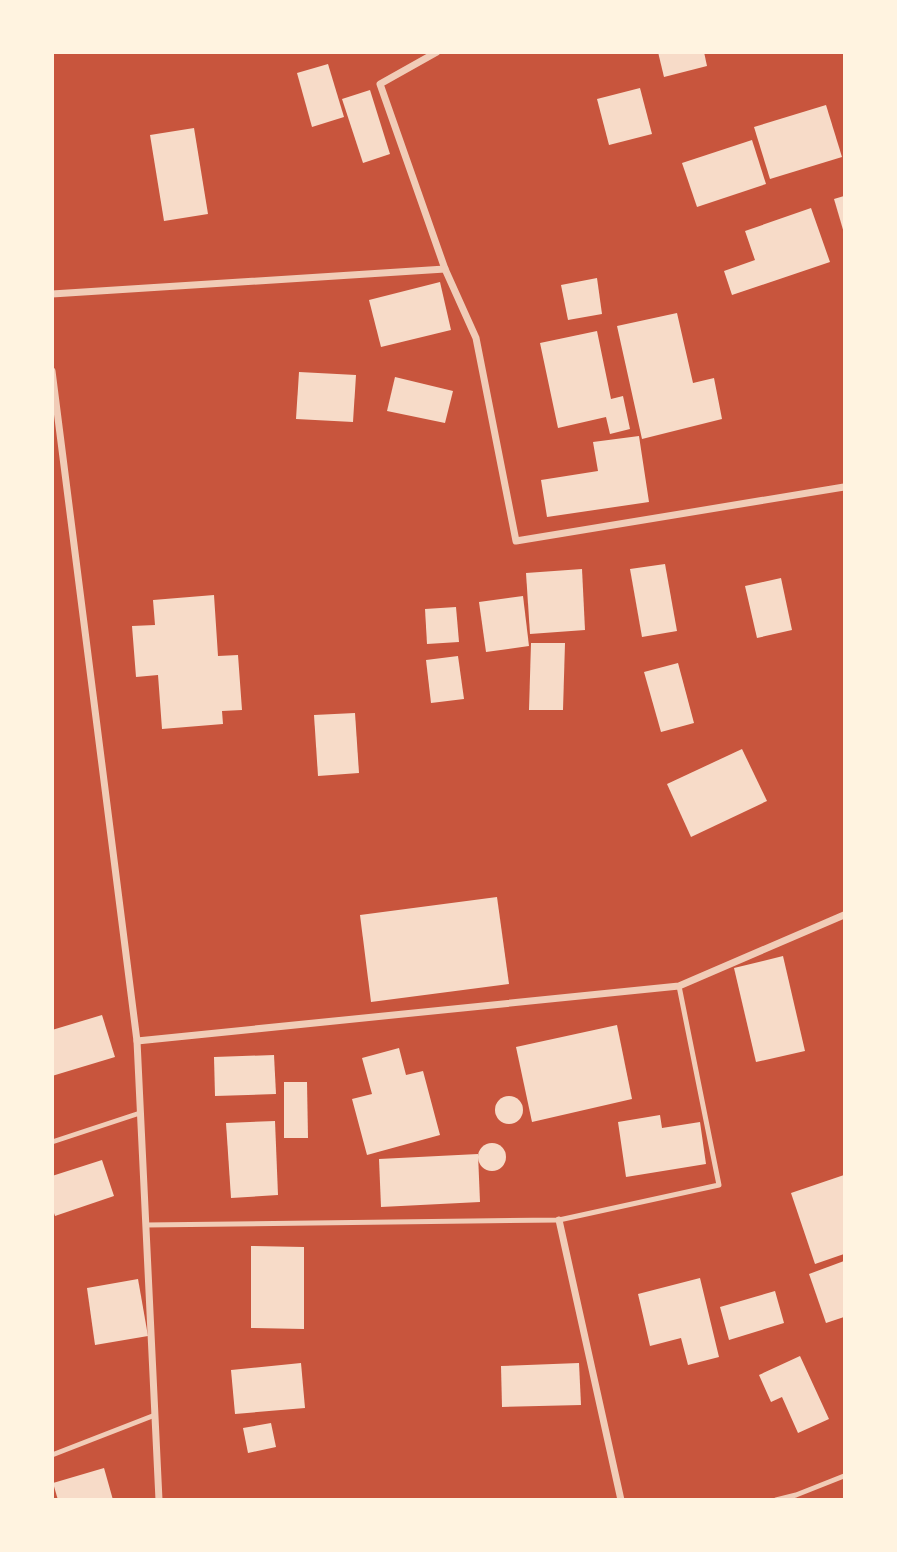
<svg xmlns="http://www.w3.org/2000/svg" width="897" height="1552" font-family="Overpass,sans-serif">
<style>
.building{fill:#f7dbc8}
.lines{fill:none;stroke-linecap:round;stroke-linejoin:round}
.service{stroke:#f1ccb7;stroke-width:5}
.minor{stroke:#f1ccb7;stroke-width:7}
</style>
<rect width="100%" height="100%" fill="#c8553d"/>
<g class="building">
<polygon points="658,52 704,52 707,66 664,77"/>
<polygon points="328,64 344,117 312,127 297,73"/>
<polygon points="640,88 652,134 609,145 597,99"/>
<polygon points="370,90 390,154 363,163 342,99"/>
<polygon points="826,105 842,157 770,179 754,127"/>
<polygon points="194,128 208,214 164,221 150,135"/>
<polygon points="752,140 766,184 697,207 682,163"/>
<polygon points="844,196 844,233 834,199"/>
<polygon points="811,208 830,262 732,295 724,271 755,260 745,231"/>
<polygon points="597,278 602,314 568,320 561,285"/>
<polygon points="440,282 451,330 381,347 369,300"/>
<polygon points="677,313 693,383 714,378 722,419 642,439 617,326"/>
<polygon points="597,331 611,399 623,396 630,429 610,434 606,417 558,428 540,343"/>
<polygon points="299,372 356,375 353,422 296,419"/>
<polygon points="395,377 453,391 445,423 387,411"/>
<polygon points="639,436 649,502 547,517 541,480 598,471 593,442"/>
<polygon points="665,564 677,631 642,637 630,569"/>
<polygon points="582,569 585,630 530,634 526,573"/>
<polygon points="781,578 792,630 757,638 745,586"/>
<polygon points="214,595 218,656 238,655 242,710 222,711 223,724 162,729 158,675 136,677 132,626 155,625 153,600"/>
<polygon points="523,596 529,646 486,652 479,602"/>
<polygon points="456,607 459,642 427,644 425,609"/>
<polygon points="531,643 565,643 563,710 529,710"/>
<polygon points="458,656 464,699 431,703 426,660"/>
<polygon points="678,663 694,723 661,732 644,672"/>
<polygon points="355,713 359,773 318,776 314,715"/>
<polygon points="742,749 767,801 691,837 667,784"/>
<polygon points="497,897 509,984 371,1002 360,915"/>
<polygon points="783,956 805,1051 756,1062 734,968"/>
<polygon points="102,1015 115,1057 52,1076 52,1030"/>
<polygon points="617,1025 632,1099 532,1122 516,1047"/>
<polygon points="399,1048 406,1075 423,1071 440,1135 367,1155 352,1099 372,1094 362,1058"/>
<polygon points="274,1055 276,1094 215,1096 214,1057"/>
<polygon points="284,1082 307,1082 308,1138 284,1138"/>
<circle cx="509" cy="1110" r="14"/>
<polygon points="660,1115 662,1128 700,1122 706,1164 626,1177 618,1122"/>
<polygon points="275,1121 278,1195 231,1198 226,1123"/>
<circle cx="492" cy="1157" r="14"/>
<polygon points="478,1154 480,1202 381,1207 379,1159"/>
<polygon points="102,1160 114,1196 55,1216 52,1207 52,1176"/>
<polygon points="844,1175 844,1254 815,1264 791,1193"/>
<polygon points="251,1246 304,1247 304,1329 251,1328"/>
<polygon points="844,1261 844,1317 826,1323 809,1274"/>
<polygon points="700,1278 719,1357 688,1365 681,1338 650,1346 638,1294"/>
<polygon points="138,1279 148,1336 95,1345 87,1288"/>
<polygon points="775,1291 784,1323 729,1340 720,1307"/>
<polygon points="800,1356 829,1419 798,1433 782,1397 771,1402 759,1375"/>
<polygon points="301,1363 305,1408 235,1414 231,1370"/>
<polygon points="579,1363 581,1405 502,1407 501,1366"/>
<polygon points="271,1423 276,1447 248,1453 243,1428"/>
<polygon points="104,1468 113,1500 58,1500 53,1483"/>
</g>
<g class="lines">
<g class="service">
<polyline points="52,1142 140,1113"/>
<polyline points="146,1225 559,1220 719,1185 679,986"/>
<polyline points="52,1455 155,1415"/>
<polyline points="776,1500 796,1495 844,1476"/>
</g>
<g class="minor">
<polyline points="437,52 380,84 445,269 476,338 516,541 844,487"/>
<polyline points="52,294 445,269"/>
<polyline points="52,371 137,1041 159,1500"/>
<polyline points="137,1041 679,986 844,915"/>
<polyline points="559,1220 621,1500"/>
</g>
</g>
<rect width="897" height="1552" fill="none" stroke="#fff3e0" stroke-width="108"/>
</svg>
